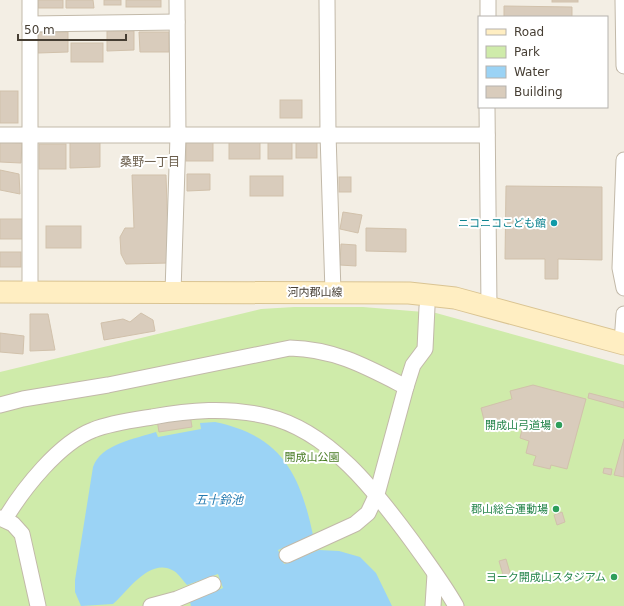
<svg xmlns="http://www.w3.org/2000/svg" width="624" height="606" font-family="'DejaVu Sans','Noto Sans JP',sans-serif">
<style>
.green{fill:#cfebaa}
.water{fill:#9bd3f5}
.building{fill:#d9ccbc;stroke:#d1c1ab}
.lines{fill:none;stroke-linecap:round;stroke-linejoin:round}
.street-casing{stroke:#c2b9a9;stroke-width:17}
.secondary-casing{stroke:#dac492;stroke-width:23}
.street{stroke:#fff;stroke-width:15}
.secondary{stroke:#ffeec2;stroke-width:21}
.culture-dot{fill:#0f9aa8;stroke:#fff;stroke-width:1.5}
.leisure-dot{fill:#2e9e5b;stroke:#fff;stroke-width:1.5}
.labels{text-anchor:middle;stroke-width:4;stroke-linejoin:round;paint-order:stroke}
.culture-label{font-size:11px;fill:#0d838f;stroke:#fff;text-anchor:end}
.street-label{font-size:11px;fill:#463e33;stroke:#fff}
.leisure-label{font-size:11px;fill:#27864d;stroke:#fff;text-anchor:end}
.park-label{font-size:11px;fill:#477b23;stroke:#fff}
.neighbourhood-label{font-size:12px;fill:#695c4a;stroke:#fff}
.water-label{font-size:12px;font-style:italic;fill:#257ab0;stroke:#fff}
</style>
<rect width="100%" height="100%" fill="#f3eee4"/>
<polygon class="green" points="294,307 363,307 436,313 624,365 624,606 0,606 0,372 261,309"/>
<path class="water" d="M215,422C282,436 300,474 313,535L278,550L284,564L319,550L339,551L360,557L376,573L392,606H191L190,602L223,588L218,574L187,585C183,581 179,574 174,571C150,556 127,592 113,604L81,606L75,592V580L93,467C101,444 135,439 156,432L158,437L201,429L200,423Z"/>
<g class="building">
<rect x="38" y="0" width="25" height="8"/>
<polygon points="66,0 93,0 94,8 66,8"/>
<rect x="104" y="0" width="17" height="5"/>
<rect x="126" y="0" width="35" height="7"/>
<rect x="552" y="0" width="26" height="2"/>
<polygon points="504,6 572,7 572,17 504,17"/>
<polygon points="107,31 134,31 134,50 107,51"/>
<polygon points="38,32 68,32 68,52 38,53"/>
<polygon points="139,32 169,32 169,52 140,52"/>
<rect x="71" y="43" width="32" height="19"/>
<rect x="0" y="91" width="18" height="32"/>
<rect x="280" y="100" width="22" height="18"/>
<rect x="229" y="140" width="31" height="19"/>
<rect x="268" y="140" width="24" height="19"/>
<rect x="296" y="140" width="21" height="18"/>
<polygon points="70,141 100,141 100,167 70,168"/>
<polygon points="0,142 22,143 21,163 0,162"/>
<rect x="186" y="142" width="27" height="19"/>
<rect x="39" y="144" width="27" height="25"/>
<polygon points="0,170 19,174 20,194 0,190"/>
<polygon points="187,174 210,174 210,190 187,191"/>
<polygon points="132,175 166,175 169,263 126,264 121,254 120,237 125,228 134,228"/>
<rect x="250" y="176" width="33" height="20"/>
<rect x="339" y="177" width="12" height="15"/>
<polygon points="506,186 602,187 602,260 558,259 558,279 545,279 545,259 505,259"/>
<polygon points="343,212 362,215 358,233 340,229"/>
<rect x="0" y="219" width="23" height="20"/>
<rect x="46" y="226" width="35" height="22"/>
<polygon points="366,228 406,229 406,252 366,251"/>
<polygon points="341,244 356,245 356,266 340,265"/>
<rect x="0" y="252" width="21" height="15"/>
<polygon points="141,313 153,320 155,331 104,340 101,323 123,319 130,322"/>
<polygon points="30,314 48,314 55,350 30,351"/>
<polygon points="0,333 24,336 23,354 0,352"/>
<polygon points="533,385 586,399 567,469 551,465 550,469 533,465 536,456 526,453 529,441 520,438 524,421 487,432 481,408 512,399 510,391"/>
<polygon points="589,393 624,402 624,408 588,398"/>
<polygon points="190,415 192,427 159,432 157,420"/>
<polygon points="624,439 624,477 614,475"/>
<polygon points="604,468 612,469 611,475 603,473"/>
<polygon points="562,512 565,522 557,525 554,515"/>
<polygon points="506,559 511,576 504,578 499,561"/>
</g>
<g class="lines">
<g class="street-casing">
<g id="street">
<polyline points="30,0 30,292"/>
<polyline points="327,0 328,134 333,292"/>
<polyline points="623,0 624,66"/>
<polyline points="488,17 488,0"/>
<polyline points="30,24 177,22"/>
<polyline points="487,107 489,307"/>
<polyline points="0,135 487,135"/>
<polyline points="624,160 620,268 624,288"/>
<polyline points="173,292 178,136 177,0"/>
<polyline points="622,343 624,314"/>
<path d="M0,405L23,399L108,385L290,348C335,349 367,367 406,387"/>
<polyline points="0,518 13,524 22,534 38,606"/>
<path d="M5,519C23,489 59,443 93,430C110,423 133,420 152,417C190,410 227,407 266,416C329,430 376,492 412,541C427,562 443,583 456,606"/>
<polyline points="287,555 355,524 368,513 377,494 406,387 413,365 425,349 427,307"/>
<polyline points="151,606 177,599 213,584"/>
<polyline points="433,606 435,574"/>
</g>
</g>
<g class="secondary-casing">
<polyline id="secondary" points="0,292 409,293 455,298 624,344"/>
</g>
<use href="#street" class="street"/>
<use href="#secondary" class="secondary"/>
</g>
<circle class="culture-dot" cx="554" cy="223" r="4"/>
<g class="leisure-dot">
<circle cx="559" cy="425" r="4"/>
<circle cx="556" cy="509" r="4"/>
<circle cx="614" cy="577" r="4"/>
</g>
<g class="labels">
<g class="culture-label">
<text x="546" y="227">ニコニコこども館</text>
</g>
<g class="street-label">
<text x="315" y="296">河内郡山線</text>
</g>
<g class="leisure-label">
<text x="551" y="429">開成山弓道場</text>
<text x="548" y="513">郡山総合運動場</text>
<text x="606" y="581">ヨーク開成山スタジアム</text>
</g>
<g class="park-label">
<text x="312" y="461">開成山公園</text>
</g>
<g class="neighbourhood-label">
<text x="150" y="166">桑野一丁目</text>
</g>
<g class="water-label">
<text x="219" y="504">五十鈴池</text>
</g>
</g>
<rect x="478" y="16" width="130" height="92" fill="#ffffff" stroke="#b5b2ad"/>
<rect x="486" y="29" width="20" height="6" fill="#ffeec2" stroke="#b5b2ad"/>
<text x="514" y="36" font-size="12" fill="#463e33">Road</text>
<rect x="486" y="46" width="20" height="12" fill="#cfebaa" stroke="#b5b2ad"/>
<text x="514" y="56" font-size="12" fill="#463e33">Park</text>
<rect x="486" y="66" width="20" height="12" fill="#9bd3f5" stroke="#b5b2ad"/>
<text x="514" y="76" font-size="12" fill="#463e33">Water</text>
<rect x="486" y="86" width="20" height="12" fill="#d9ccbc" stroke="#b5b2ad"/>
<text x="514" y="96" font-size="12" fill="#463e33">Building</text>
<path d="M18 34v6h108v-6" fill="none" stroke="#463e33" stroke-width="2"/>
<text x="24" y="34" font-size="12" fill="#463e33" stroke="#ffffff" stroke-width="3" paint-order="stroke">50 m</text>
</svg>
